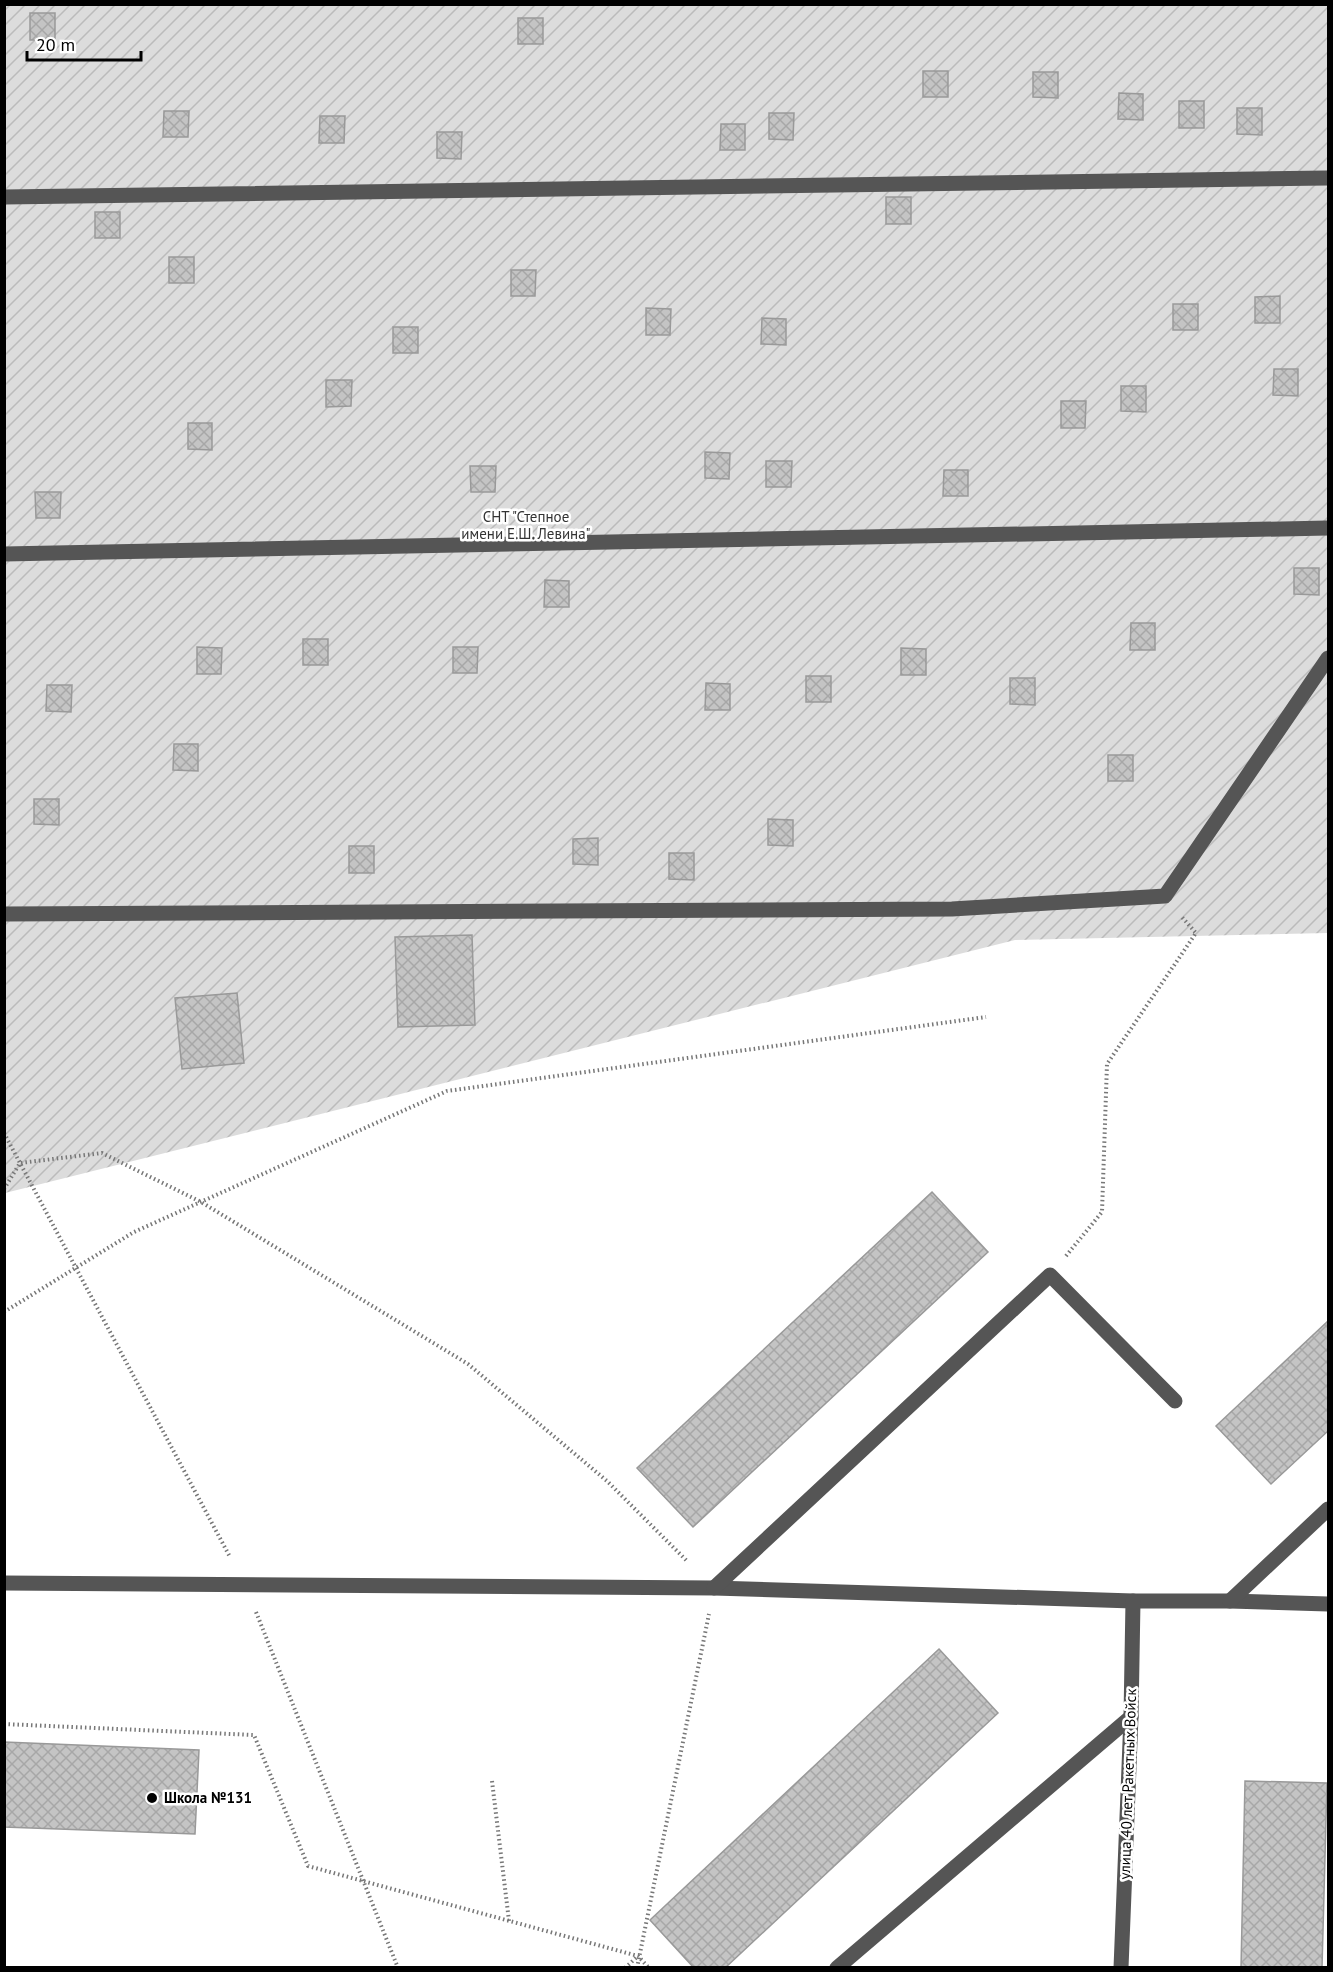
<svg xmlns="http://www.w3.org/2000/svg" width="1333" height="1972" font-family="'PT Sans',sans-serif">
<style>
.garden{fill:url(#garden-furrows)}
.building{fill:url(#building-cross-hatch);stroke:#999;stroke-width:1.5}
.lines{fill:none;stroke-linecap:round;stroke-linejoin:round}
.path{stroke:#777;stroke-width:4;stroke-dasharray:1.5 3;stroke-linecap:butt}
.minor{stroke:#555;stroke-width:15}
.poi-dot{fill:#000;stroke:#fff;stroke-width:2}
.labels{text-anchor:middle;stroke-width:5;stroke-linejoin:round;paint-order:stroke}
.park-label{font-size:15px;fill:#333;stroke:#fff}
.street-label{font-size:15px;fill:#000;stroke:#fff}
.poi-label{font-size:15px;font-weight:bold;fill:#000;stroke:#fff;text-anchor:start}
</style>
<defs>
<pattern id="garden-furrows" width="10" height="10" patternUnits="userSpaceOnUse" patternTransform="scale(1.5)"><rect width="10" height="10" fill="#dcdcdc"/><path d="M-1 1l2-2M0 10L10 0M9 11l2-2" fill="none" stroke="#bbb"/></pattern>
<pattern id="building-cross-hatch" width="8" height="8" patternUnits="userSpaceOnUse" patternTransform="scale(1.5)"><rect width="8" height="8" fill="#c4c4c4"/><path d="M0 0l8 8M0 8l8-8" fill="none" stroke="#a7a7a7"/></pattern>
</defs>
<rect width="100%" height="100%" fill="#fff"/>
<polygon class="garden" points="4,5 1328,5 1328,933 1015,940 5,1193"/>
<g class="building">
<rect x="30" y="13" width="25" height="27"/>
<rect x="518" y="18" width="25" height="26"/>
<rect x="923" y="71" width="25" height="26"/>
<polygon points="1033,72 1058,72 1058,98 1033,97"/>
<polygon points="1119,93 1143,94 1143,120 1118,119"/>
<rect x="1179" y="101" width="25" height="27"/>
<polygon points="1237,108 1262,108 1262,135 1237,134"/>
<polygon points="164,111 189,111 188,137 163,137"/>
<polygon points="769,113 794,113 793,140 769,139"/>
<polygon points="320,116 345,116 344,143 319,143"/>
<polygon points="721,124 745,124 745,150 720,150"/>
<polygon points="437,132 462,132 461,159 437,158"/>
<rect x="886" y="197" width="25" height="27"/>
<rect x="95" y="212" width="25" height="26"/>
<rect x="169" y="257" width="25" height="26"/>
<polygon points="511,270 536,270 535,296 511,296"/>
<polygon points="1280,296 1280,323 1255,323 1255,297"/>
<rect x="1173" y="304" width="25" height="26"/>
<polygon points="646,308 671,309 670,335 646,335"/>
<polygon points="762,318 786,319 786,345 761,344"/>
<rect x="393" y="327" width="25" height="26"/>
<polygon points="1274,369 1298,369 1298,396 1273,395"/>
<polygon points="326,380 352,380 351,406 326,407"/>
<polygon points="1121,386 1146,386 1146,412 1121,411"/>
<polygon points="1061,401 1086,401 1085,428 1061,428"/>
<polygon points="188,423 212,423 212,450 188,449"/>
<polygon points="705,452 730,453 729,479 705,478"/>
<polygon points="766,461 792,461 791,487 766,487"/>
<polygon points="470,466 496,466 495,492 471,492"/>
<polygon points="944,470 968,470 968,496 943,496"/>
<polygon points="35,492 61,492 60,518 36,518"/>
<polygon points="1294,568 1319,568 1319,595 1294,594"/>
<polygon points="545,580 569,581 569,607 544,607"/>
<polygon points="1131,623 1155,623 1155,650 1130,650"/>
<rect x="303" y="639" width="25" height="26"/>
<polygon points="197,647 222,648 221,674 197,674"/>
<polygon points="453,647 478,647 477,673 453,673"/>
<polygon points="901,648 926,649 926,675 901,675"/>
<rect x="806" y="676" width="25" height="26"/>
<polygon points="1010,678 1035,678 1035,705 1010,704"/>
<polygon points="706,683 730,684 730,710 705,710"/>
<polygon points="47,685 72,685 71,712 46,711"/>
<polygon points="174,744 198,744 198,771 173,770"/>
<rect x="1108" y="755" width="25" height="26"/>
<polygon points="34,799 59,799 59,825 34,824"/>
<polygon points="768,819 793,820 793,846 768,845"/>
<polygon points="598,838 598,865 573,864 573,839"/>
<rect x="349" y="846" width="25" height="27"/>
<polygon points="669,853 694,853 694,880 669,879"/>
<polygon points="472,935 475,1025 398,1027 395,937"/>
<polygon points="237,993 244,1063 182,1069 175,998"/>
<polygon points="932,1192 988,1252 693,1527 637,1468"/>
<polygon points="1328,1321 1328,1431 1271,1484 1216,1426"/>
<polygon points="939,1649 998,1713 725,1968 694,1968 650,1920"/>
<polygon points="4,1742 199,1750 195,1834 4,1827"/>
<polygon points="1245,1781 1327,1783 1322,1968 1241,1968"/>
</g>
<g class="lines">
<g class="path">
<polyline points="4,1133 230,1557"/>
<polyline points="4,1189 20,1163 102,1153 201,1202 468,1364 607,1481 687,1561"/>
<polyline points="1066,1256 1102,1212 1107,1064 1196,933 1181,916"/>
<polyline points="4,1312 134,1232 447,1091 986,1017"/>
<polyline points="256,1612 398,1968"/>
<polyline points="4,1724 254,1735 308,1866 638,1956 649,1968"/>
<polyline points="492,1781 509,1921"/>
<polyline points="625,1968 638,1956"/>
<polyline points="637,1968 709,1614"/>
</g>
<g class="minor">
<polyline points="4,197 1328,178"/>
<polyline points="4,554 1328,528"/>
<polyline points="4,914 952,909 1165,896 1328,658"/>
<polyline points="4,1583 714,1588 1133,1601 1230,1601 1328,1604"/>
<polyline points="714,1588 1050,1275 1175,1401"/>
<polyline points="1230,1601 1328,1509"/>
<polyline points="837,1968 1131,1717"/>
<polyline points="1121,1968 1131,1717 1133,1601"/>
</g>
</g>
<circle class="poi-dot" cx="152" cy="1798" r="6"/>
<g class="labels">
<g class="park-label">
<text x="526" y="522">СНТ "Степное<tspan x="526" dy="17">имени Е.Ш. Левина"</tspan></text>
</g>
<g class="street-label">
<text transform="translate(1128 1784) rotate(-88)" y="5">улица 40 лет Ракетных Войск</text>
</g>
<g class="poi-label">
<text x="164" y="1803">Школа №131</text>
</g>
</g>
<rect width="1333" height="1972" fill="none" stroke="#000000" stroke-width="12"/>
<path d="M27 51v9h114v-9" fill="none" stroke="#000000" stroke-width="3"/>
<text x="36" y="51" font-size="18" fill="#000000" stroke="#ffffff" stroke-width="4.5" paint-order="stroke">20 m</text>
</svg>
